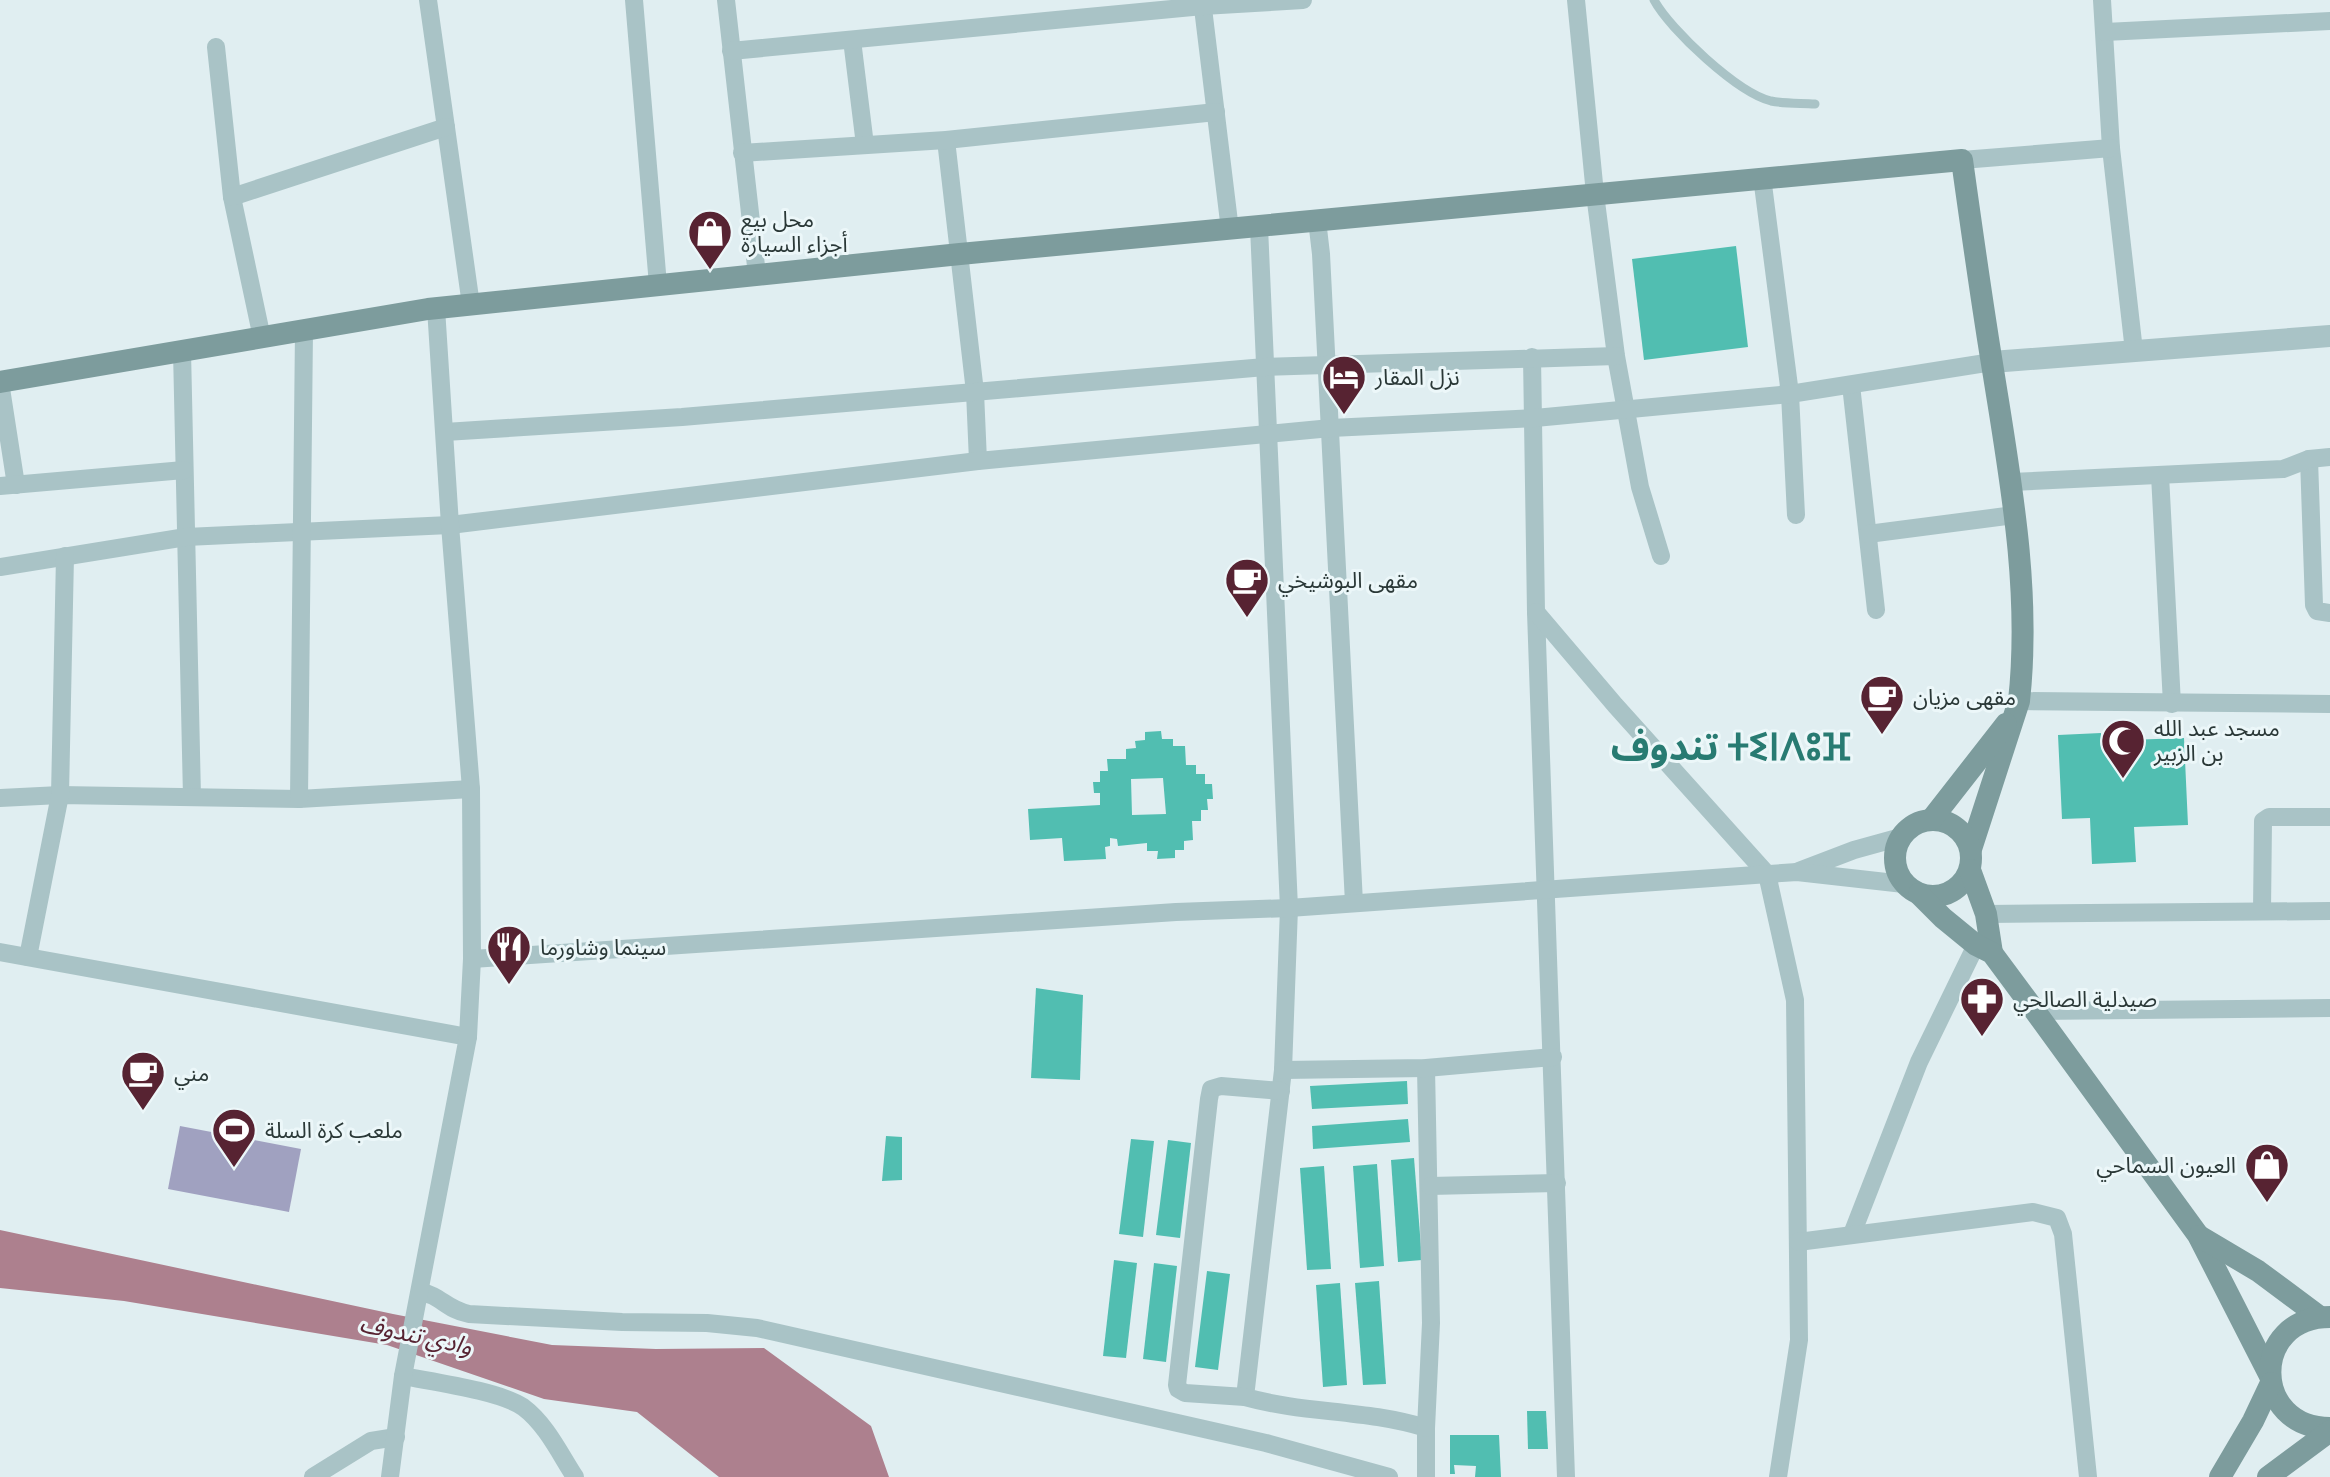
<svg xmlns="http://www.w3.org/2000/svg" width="2330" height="1477" font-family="Lato,'Noto Sans Arabic','Noto Sans Tifinagh',sans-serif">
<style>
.green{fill:#a0a1c0}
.water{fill:#ad808e}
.building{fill:#51beb1;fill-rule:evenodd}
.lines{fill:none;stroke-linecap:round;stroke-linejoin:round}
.service{stroke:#a9c3c6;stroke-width:9}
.minor{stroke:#a9c3c6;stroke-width:18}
.tertiary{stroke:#a9c3c6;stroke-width:22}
.secondary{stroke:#7d9c9d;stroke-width:22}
.labels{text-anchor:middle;stroke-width:6;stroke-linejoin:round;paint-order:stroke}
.poi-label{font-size:22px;fill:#2a3837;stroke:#ecf7f9;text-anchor:start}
.water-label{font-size:24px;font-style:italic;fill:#572332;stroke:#ecf7f9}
.town-label{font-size:38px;font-weight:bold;fill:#287b72;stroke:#ecf7f9}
</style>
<rect width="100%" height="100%" fill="#e0eef1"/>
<polygon class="green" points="180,1126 301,1149 289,1212 168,1189"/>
<polygon class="water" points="0,1230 393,1314 552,1345 656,1349 764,1348 871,1426 889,1477 719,1477 637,1412 544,1399 387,1345 124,1301 0,1288"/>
<g class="building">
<polygon points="1736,246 1748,347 1644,360 1632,259"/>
<path d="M1161,731L1162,739H1173V746H1185L1186,765H1196V774H1205V784H1212L1213,799H1207L1208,810H1201V821H1192L1193,840L1184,841V850H1175V858L1157,859L1158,851H1147V843L1118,846L1117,839L1110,838V846L1105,847L1106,859L1064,861L1062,838L1030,840L1028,809L1100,805V793H1094L1093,782H1100V771H1108L1107,759H1126V749L1136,748L1135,741L1145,740V732ZM1163,778L1166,814L1132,815L1131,779Z"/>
<polygon points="2101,733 2101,741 2184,738 2188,825 2134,827 2136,862 2092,864 2090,818 2062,819 2058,735"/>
<polygon points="1036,988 1083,995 1080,1080 1031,1078"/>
<polygon points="1407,1081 1408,1104 1312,1109 1310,1086"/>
<polygon points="1408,1119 1410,1142 1313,1149 1312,1126"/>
<polygon points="886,1136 902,1137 902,1180 882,1181"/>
<polygon points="1131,1139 1154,1141 1143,1237 1119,1234"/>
<polygon points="1168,1140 1191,1143 1180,1238 1156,1235"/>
<polygon points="1414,1158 1422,1260 1398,1262 1391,1160"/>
<polygon points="1377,1164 1384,1266 1360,1268 1353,1166"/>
<polygon points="1324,1166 1331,1269 1307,1270 1300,1168"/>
<polygon points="1114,1260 1137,1263 1126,1358 1103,1356"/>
<polygon points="1154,1263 1177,1266 1166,1362 1143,1359"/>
<polygon points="1207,1271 1230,1274 1218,1370 1195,1367"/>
<polygon points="1379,1281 1386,1384 1363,1385 1355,1283"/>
<polygon points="1340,1283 1347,1385 1323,1387 1316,1285"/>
<polygon points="1527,1411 1546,1411 1548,1449 1528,1449"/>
<polygon points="1450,1435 1499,1435 1501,1477 1475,1477 1476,1466 1454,1465 1455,1474 1450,1474"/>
</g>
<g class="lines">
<path class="service" d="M1654,0C1670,30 1738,93 1771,101C1785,104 1801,103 1815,104"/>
<g class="minor">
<polyline points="428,0 471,305"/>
<polyline points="634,0 658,285"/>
<polyline points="726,0 757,275"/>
<polyline points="1202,0 1230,230"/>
<polyline points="1576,0 1595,194 1616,356 1640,487 1661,556"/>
<polyline points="2102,0 2111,148 2134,351"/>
<polyline points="2105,32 2330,21"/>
<polyline points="852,40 865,145"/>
<polyline points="216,47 232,197 262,338"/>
<polyline points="731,51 1203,6 1303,0"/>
<polyline points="946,140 975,392 978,461"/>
<polyline points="742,153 946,140 1216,112"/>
<polyline points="1962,160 2111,148"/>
<polyline points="1762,177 1790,394 1796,515"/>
<polyline points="232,197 446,127"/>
<polyline points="1317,220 1321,254 1354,903"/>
<path d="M1259,227L1289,908L1283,1070L1245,1397C1306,1414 1364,1409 1426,1428V1477"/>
<polyline points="182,351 192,797"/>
<polyline points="1532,357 1536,612 1566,1477"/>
<polyline points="0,382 16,485"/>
<polyline points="1851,385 1876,610"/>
<polyline points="445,432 682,417 1265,367 1616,356"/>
<polyline points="2309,459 2314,605 2317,611 2330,613"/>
<polyline points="2160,475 2172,704"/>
<polyline points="2011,482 2283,469 2309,459 2330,457"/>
<polyline points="0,486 184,470"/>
<polyline points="1868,534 2014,515"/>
<polyline points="0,567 186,537 450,525 978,461 1331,428 1535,418 1790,394 1992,362"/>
<polyline points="1536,612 1615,705 1767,874 1795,1000 1799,1340 1778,1477"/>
<polyline points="2019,701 2330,704"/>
<polyline points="0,798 60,795 299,799 471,789"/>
<polyline points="299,799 304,330"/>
<polyline points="1799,871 1854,850 1901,837"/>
<polyline points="2262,911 2263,821 2269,817 2330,817"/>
<polyline points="1986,914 2330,911"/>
<polyline points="0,952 468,1037"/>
<polyline points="28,957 60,795 65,556"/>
<polyline points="472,959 1176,912 1289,908 1797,872 1904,884"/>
<polyline points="2035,1011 2330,1008"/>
<polyline points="1426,1068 1431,1323 1426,1428"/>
<polyline points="1283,1070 1426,1068 1553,1057"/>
<polyline points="1430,1186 1557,1183"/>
<polyline points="1852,1234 1919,1062 1976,945"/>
<polyline points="1798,1242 2033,1212 2057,1218 2063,1234 2088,1477"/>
<path d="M420,1292C441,1295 445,1309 469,1314L622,1322L707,1323L757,1328L1266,1443L1389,1477"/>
<path d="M403,1376C433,1382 500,1391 523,1407C546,1424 560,1454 575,1477"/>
<polyline points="1245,1397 1185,1393 1178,1389 1177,1385 1209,1099 1211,1089 1221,1086 1281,1091"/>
<polyline points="313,1477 371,1441 396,1437"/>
<polyline points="390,1477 403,1376 468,1037 472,959 471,789 450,525 436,308"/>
</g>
<polyline class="tertiary" points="1992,362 2330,336"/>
<g class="secondary">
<path d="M0,382L428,309L960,254L1962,160C1972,232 1982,304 1994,376C2011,483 2031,592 2019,701L1971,849"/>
<circle cx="1933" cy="858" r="38"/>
<polyline points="1931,820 2006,724"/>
<polyline points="1970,870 1986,914 1992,953"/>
<polyline points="1919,894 1943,918 1976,945 1992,953 2035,1011 2198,1235 2269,1374"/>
<polyline points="2199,1236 2258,1271 2320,1317"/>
<path d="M2330,1317C2250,1317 2251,1428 2330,1428"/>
<polyline points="2220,1477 2253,1421 2271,1383"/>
<polyline points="2268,1477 2330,1431"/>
</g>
</g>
<defs>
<g id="shop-pin" transform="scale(2.3)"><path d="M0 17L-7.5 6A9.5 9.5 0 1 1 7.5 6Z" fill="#572332" stroke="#ecf7f9"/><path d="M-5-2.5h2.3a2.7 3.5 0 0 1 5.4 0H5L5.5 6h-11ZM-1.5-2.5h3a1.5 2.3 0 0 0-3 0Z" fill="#fff"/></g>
<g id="hotel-pin" transform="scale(2.3)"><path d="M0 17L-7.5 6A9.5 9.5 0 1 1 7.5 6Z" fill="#572332" stroke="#ecf7f9"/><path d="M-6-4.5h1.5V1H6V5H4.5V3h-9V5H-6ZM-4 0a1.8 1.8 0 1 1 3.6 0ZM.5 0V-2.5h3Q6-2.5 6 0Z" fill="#fff"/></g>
<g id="cafe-pin" transform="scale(2.3)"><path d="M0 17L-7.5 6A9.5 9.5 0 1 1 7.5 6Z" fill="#572332" stroke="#ecf7f9"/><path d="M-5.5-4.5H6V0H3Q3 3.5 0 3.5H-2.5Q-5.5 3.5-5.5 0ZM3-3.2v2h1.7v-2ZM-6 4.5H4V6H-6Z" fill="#fff"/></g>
<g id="mosque-pin" transform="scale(2.3)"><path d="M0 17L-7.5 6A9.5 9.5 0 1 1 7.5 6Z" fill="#572332" stroke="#ecf7f9"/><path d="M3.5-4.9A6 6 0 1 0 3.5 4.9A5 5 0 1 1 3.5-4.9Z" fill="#fff"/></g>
<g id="restaurant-pin" transform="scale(2.3)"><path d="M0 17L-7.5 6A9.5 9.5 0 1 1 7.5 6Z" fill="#572332" stroke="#ecf7f9"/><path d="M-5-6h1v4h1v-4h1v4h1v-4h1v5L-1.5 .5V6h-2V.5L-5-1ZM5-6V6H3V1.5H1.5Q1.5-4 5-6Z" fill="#fff"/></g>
<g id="pharmacy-pin" transform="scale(2.3)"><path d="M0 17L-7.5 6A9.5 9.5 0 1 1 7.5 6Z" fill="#572332" stroke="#ecf7f9"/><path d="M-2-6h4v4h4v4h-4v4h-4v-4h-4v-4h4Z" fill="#fff"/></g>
<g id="stadium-pin" transform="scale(2.3)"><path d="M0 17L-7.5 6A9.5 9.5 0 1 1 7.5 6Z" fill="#572332" stroke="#ecf7f9"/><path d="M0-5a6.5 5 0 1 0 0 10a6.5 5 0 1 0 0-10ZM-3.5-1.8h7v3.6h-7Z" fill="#fff"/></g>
</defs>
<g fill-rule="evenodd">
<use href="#shop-pin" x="710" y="232"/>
<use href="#hotel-pin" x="1344" y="377"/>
<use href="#cafe-pin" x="1247" y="580"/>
<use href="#cafe-pin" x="1882" y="697"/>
<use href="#mosque-pin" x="2123" y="741"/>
<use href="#restaurant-pin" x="509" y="947"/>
<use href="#pharmacy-pin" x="1982" y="999"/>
<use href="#cafe-pin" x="143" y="1073"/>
<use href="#stadium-pin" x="234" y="1130"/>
<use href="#shop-pin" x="2267" y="1165"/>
</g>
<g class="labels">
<g class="poi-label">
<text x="741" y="227">محل بيع<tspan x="741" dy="25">أجزاء السيارة</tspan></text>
<text x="1375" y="385">نزل المقار</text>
<text x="1278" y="588">مقهى البوشيخي</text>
<text x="1913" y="705">مقهى مزيان</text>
<text x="2154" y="736">مسجد عبد الله<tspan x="2154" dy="25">بن الزبير</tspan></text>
<text x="540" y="955">سينما وشاورما</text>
<text x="2013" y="1007">صيدلية الصالحي</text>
<text x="174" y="1081">مني</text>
<text x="265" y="1138">ملعب كرة السلة</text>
<text x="2236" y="1173" text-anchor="end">العيون السماحي</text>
</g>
<g class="water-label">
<text transform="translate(416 1335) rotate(12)" y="8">وادي تندوف</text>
</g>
<g class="town-label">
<text x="1731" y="760">تندوف ⵜⵉⵏⴷⵓⴼ</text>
</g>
</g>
</svg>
